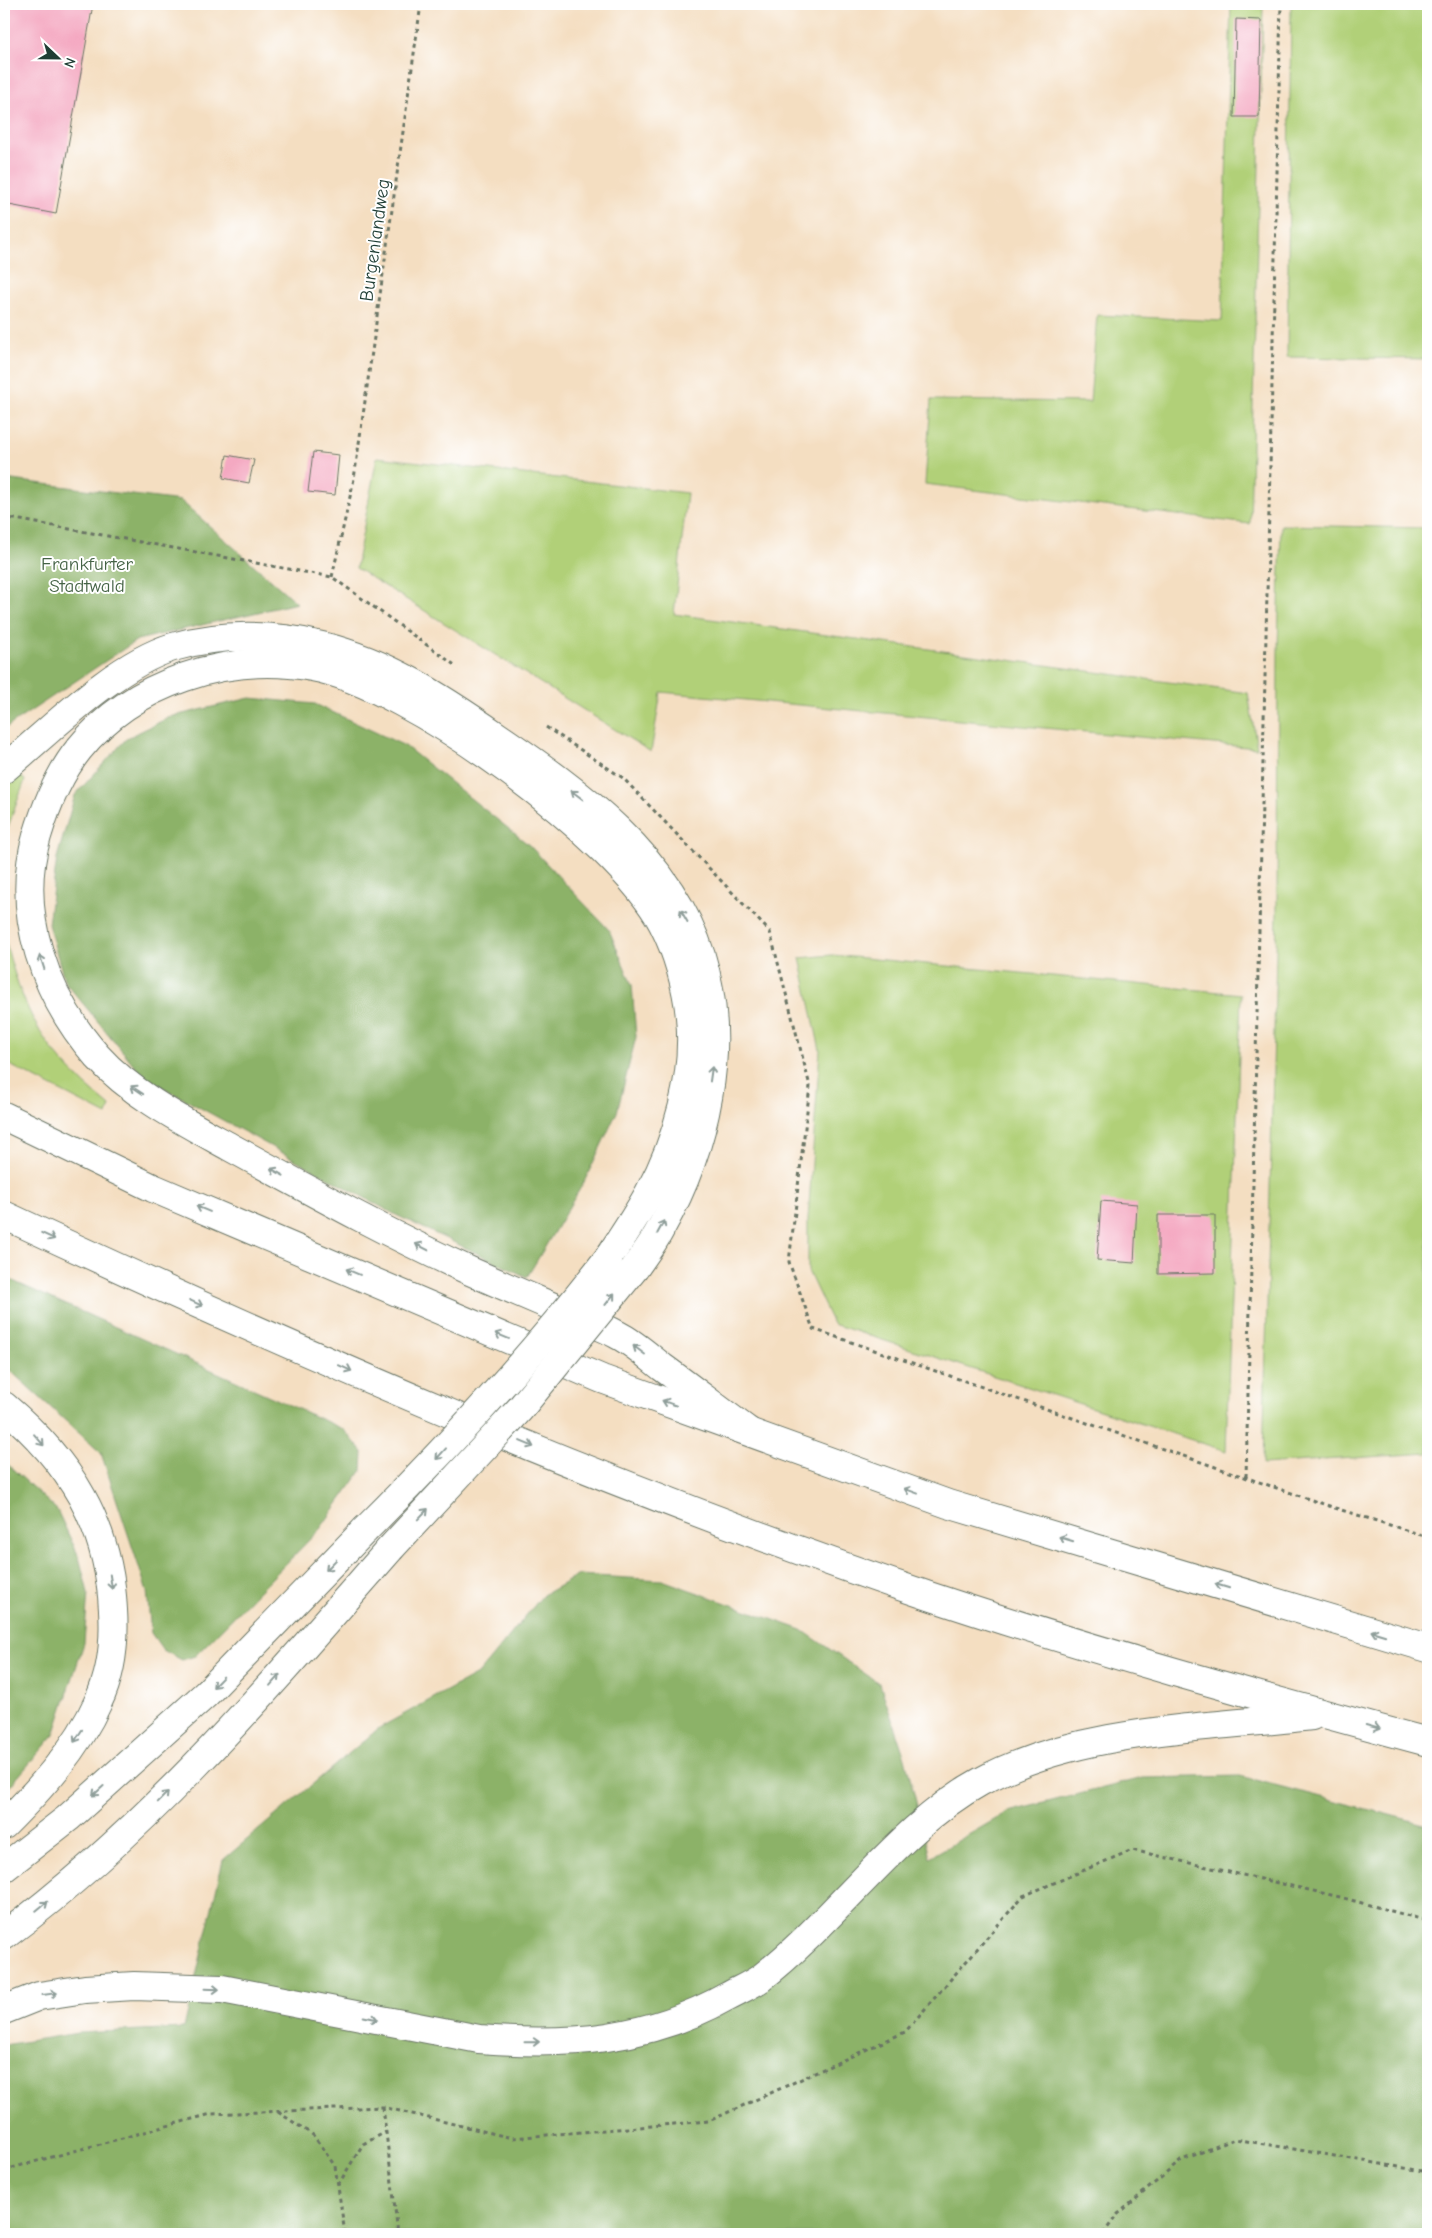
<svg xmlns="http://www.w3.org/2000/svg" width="1432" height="2238" font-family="'Comic Neue',sans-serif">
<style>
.green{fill:#b1d078;stroke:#688656}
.forest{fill:#8cb268;stroke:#56784e}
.building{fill:#f4a8c1}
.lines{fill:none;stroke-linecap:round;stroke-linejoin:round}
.highway-casing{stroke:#6a7565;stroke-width:30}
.path{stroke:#6a7565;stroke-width:3;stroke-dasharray:4 4;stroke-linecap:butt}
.highway{stroke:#fff;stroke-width:28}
.highway-bridge-casing{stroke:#6a7565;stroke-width:30;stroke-linecap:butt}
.highway-bridge{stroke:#fff;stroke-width:28}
.oneway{stroke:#8f9e9a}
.labels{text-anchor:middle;stroke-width:4;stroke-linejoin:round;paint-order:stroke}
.street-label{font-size:19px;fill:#1f3d34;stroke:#fff}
.park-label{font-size:19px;fill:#446245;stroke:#fff}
</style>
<rect width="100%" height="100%" fill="#fff"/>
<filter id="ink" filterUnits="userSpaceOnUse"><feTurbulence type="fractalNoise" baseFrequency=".02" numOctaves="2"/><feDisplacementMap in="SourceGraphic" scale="10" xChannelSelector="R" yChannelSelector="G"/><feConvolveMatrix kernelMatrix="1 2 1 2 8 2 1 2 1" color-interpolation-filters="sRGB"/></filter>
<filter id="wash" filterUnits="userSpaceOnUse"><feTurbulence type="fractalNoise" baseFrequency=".0096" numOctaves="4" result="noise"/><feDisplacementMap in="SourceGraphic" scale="20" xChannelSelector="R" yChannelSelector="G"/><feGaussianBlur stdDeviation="1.12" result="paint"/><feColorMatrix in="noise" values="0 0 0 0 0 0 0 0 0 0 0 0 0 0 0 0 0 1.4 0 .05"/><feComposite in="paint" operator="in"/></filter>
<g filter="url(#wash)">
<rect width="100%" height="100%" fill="#f4dec1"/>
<g class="green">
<polygon points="1231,4 1263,4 1250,524 925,484 931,400 1090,402 1097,315 1222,321"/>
<polygon points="1291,4 1428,4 1428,359 1287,357"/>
<polygon points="377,457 687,493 674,614 1248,693 1257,748 661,692 651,752 356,568"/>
<polygon points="1281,525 1428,528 1428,1453 1263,1464 1277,914 1278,652"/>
<polygon points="19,775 25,780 5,835 4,849 4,788"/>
<path d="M4,935C14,978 30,1025 60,1059C75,1076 93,1092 110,1106L107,1115L4,1062Z"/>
<polygon points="832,955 1241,994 1226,1451 833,1324 808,1271 808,1219 820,1050 800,958"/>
</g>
<g class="forest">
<polygon points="4,479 181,501 297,603 137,640 4,729"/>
<polygon points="250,698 315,704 405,746 529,845 609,930 632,985 636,1037 617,1112 584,1182 527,1277 396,1215 144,1077 65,982 48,924 57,858 75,795 127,738 170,717"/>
<polygon points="4,1277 343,1429 363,1452 362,1470 320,1529 195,1656 182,1660 163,1650 151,1633 147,1591 101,1453 4,1365"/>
<polygon points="4,1461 57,1510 79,1557 88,1593 84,1643 54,1735 4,1793"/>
<polygon points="579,1575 662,1580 802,1630 880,1684 905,1758 930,1857 1008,1812 1143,1778 1240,1776 1428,1825 1428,2234 4,2234 4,2045 78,2033 184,2028 223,1860 379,1728 479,1673 543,1595"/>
</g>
<g id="blocks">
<g class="building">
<polygon points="4,4 93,4 56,214 4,204"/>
<polygon points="1236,19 1261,20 1259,117 1234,117"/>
<polygon points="313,452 339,455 335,495 308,492"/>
<polygon points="227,455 254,460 249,483 223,478"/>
<polygon points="1101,1201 1137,1204 1134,1263 1097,1260"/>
<polygon points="1158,1215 1215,1215 1215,1273 1158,1274"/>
</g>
</g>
</g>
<g filter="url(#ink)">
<use href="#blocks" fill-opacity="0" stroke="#6a7565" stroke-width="1"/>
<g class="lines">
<g class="highway-casing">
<g id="highway">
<path d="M4,769C52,729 114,665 173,647C220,633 275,634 322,646C388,662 442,698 497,736C578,791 670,857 701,956C729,1046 706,1148 661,1228C654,1242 644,1255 635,1268"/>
<polyline points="4,1116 153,1188 602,1379 948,1504 1428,1648"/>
<path d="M4,1215C306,1356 614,1489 929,1596C1093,1651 1261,1697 1428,1742"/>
<path d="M609,1257C623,1236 637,1215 649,1193C677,1142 696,1075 690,1017C687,987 677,951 663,924C618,837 408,684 312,667C228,652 133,682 79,749C59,774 46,806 37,836C14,913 46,998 97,1056C132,1095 185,1122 230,1147C309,1190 388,1234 470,1271C506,1287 542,1302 579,1318C592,1323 606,1328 618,1335C634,1343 648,1356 662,1367C691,1388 719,1410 748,1431"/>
<path d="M4,1406C69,1461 109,1523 113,1610C115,1641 112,1673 98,1702C77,1749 40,1789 4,1825"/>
<polyline points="4,1868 68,1818 206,1694 365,1530"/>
<path d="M4,1936C151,1827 270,1686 390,1549"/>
<path d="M4,2010L39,1996L85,1989L134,1986L222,1989L479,2039C569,2046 648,2041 728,1996C739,1990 751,1985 761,1978C792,1954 819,1926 846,1898C886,1857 929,1810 980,1782C1076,1729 1205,1728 1312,1716"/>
</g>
</g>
<g class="path">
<polyline points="4,517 332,577 456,666"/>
<polyline points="332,577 354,479 421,4"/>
<polyline points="546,727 623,778 770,932 810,1086 789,1262 813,1329 1335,1508 1428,1537"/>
<polyline points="1246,1477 1281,4"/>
<polyline points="383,2107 398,2234"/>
<polyline points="278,2112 313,2135 335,2166 345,2234"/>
<polyline points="4,2170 211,2114 383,2107 512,2138 709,2121 905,2032 1023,1896 1132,1850 1340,1897 1428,1921"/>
<polyline points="338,2185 363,2144 386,2132"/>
<polyline points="1103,2234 1118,2214 1182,2160 1235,2139 1428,2172"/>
</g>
<use href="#highway" class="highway"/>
<g class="highway-bridge-casing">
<g id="highway-bridge">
<path d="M365,1530C451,1444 534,1354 609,1257"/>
<polyline points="390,1549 520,1409 635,1268"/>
</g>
</g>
<use href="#highway-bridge" class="highway-bridge"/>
</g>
<defs><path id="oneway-shaft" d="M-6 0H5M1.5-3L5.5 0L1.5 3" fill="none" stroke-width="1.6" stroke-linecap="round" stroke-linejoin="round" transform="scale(1.25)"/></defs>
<g class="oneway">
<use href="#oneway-shaft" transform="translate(577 795) rotate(-143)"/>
<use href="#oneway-shaft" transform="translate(684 916) rotate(-120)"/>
<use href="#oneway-shaft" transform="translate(42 962) rotate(-108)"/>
<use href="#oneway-shaft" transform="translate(711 1074) rotate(-82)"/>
<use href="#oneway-shaft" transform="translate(137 1090) rotate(-146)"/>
<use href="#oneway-shaft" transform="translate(277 1172) rotate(-151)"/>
<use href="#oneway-shaft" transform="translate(203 1209) rotate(-157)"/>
<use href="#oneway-shaft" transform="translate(661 1227) rotate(-61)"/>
<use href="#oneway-shaft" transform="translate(48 1236) rotate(25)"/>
<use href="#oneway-shaft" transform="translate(422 1247) rotate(-153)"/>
<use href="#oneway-shaft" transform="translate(353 1272) rotate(-157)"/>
<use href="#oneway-shaft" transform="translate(610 1299) rotate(-52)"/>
<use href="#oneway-shaft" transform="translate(196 1303) rotate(24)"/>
<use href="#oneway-shaft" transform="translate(502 1336) rotate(-157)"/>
<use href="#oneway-shaft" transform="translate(639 1350) rotate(-143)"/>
<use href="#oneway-shaft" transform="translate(345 1368) rotate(24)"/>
<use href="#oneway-shaft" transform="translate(669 1403) rotate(-160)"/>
<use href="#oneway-shaft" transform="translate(39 1440) rotate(49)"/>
<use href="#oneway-shaft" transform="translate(527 1444) rotate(23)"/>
<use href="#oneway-shaft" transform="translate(441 1454) rotate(132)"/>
<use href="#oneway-shaft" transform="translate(911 1491) rotate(-160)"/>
<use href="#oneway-shaft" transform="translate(423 1514) rotate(-46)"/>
<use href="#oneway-shaft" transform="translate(1066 1539) rotate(-163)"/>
<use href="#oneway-shaft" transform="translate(331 1565) rotate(134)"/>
<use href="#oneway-shaft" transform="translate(111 1582) rotate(81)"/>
<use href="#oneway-shaft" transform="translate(1222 1586) rotate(-163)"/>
<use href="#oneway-shaft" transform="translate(1378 1633) rotate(-163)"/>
<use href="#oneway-shaft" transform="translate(275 1680) rotate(-49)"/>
<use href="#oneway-shaft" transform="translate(218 1682) rotate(134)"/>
<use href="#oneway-shaft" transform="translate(1373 1727) rotate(15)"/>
<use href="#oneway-shaft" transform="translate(78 1736) rotate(123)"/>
<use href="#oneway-shaft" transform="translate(98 1791) rotate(138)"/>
<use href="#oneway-shaft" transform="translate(163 1797) rotate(-46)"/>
<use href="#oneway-shaft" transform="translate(42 1906) rotate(-39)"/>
<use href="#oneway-shaft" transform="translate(212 1989) rotate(2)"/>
<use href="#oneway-shaft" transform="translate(50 1994) rotate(-8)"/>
<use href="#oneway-shaft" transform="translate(371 2018) rotate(12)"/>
<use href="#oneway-shaft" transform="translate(532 2042) rotate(-1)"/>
</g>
</g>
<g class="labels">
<g class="street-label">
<text transform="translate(374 240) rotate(-82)" y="7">Burgenlandweg</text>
</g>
<g class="park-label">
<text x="87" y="570">Frankfurter<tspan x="87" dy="22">Stadtwald</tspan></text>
</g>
</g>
<rect width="1432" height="2238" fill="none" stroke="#fff" stroke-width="20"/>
<g transform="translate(58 58) rotate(112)" stroke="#ffffff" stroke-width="4" paint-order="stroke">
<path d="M0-4L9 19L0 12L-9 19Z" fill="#1f3d34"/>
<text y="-8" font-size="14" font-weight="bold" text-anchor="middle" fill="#1f3d34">N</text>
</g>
</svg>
